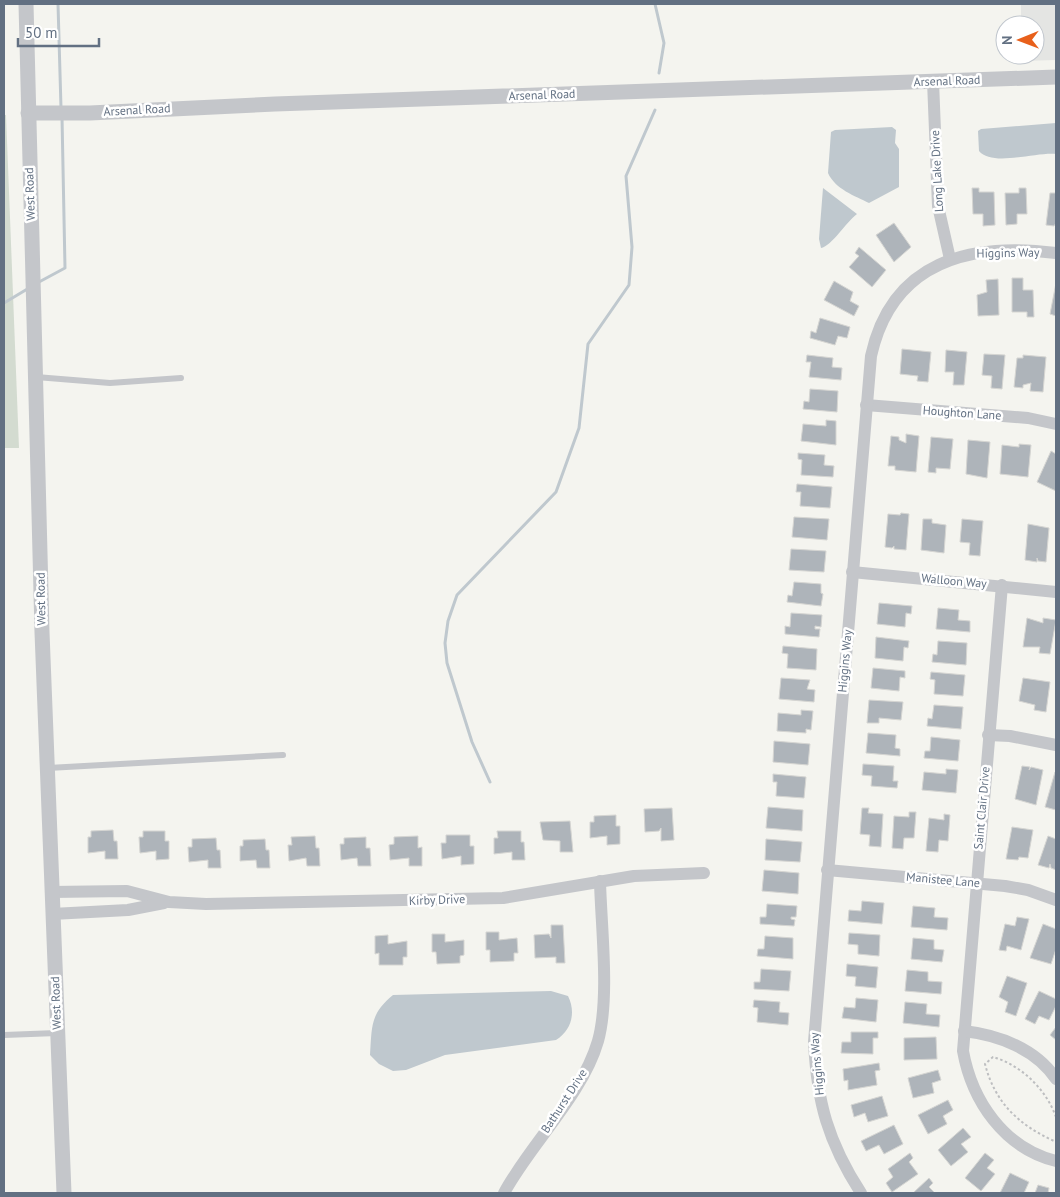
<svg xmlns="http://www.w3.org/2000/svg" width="1060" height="1197" font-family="'PT Sans',sans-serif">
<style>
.built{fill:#e4e5e3}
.green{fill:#d3dbd0}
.water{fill:#bfc8ce}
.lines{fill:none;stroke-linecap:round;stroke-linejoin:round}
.stream{stroke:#bfc8ce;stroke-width:3}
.building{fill:#aeb4ba;stroke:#d5d5d2}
.path{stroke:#bdbec0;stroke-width:2;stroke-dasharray:2.5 2.5;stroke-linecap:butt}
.service{stroke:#c4c6ca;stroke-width:6}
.minor{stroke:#c4c6ca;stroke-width:12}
.tertiary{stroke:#c4c6ca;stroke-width:15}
.labels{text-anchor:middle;stroke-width:5;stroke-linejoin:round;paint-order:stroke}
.street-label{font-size:12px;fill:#627082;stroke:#fff}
</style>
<rect width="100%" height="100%" fill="#f4f4ef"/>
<polygon class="built" points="1021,4 1056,4 1056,60 1022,61 1022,55 1035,55 1035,25 1021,25"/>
<polygon class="green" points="4,115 6,115 19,448 4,448"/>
<g class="water">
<path d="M1056,123V154C1035,152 992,167 979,151L978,131L981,129Z"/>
<path d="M892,127L896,130L895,143L899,149V187L869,203C855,196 835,189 828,173L831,132L835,130Z"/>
<path d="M823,188L857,214C846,222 832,246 821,248L819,239Z"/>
<path d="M551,991L568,996C576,1012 572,1030 556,1040L445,1055L406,1070L393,1071L379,1064L370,1055C372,1026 370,1014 393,995Z"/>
</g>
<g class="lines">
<g class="stream">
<polyline points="58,4 61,108"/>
<polyline points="655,4 664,43 659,73"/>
<polyline points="39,282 65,268 62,117"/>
<polyline points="4,303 29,288"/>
<polyline points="490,782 472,742 447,663 445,643 448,621 457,595 556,492 579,428 588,344 629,285 632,247 626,176 655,110"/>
</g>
</g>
<g class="building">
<polygon points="972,188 979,188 979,192 994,192 995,225 983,226 983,214 973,214"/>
<polygon points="1019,188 1026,188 1027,214 1017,214 1017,224 1006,225 1005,193 1019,193"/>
<polygon points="1050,193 1056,193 1056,226 1056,223 1054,226 1046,225"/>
<polygon points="894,223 911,247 894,262 876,235"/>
<polygon points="859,247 886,270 872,287 849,267 859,256 855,253"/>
<polygon points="1012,278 1023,278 1023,290 1033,290 1034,317 1027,317 1027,312 1012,312"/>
<polygon points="998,279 999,315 978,316 977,295 987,292 986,280"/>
<polygon points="834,281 853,292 850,301 859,306 854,316 824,300"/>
<polygon points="1056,283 1056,316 1050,314"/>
<polygon points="820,318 850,327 847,338 838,336 835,345 810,338 811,331 816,333"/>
<polygon points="902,349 931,352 928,382 917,381 918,376 900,374"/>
<polygon points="946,350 967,352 964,385 953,385 954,372 945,372"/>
<polygon points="984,354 1005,355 1002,389 991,388 992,376 982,375"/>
<polygon points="807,355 833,358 832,367 842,368 841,380 809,377 811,362 806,362"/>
<polygon points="1023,355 1046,357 1043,392 1030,391 1031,383 1023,385 1023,388 1014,387 1017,358 1023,358"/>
<polygon points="810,389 838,391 837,412 803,409 804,401 809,402"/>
<polygon points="826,420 836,421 836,445 801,441 803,424 826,426"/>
<polygon points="906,434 919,436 916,472 895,470 895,466 888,466 891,436 899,437 899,440 906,443"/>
<polygon points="931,437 953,439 950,469 936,468 936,473 928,472"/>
<polygon points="968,440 990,442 987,478 966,474"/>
<polygon points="1019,444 1031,445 1028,477 1000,474 1002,445 1019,447"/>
<polygon points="1051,451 1056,454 1056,491 1037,482"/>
<polygon points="798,453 825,455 824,465 834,466 833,477 801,475 802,460 798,459"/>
<polygon points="797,484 832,487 830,508 800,506 801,492 796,492"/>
<polygon points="901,513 909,514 906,550 894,549 894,546 892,548 885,547 888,514 900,515"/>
<polygon points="794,517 829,519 827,540 792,537"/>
<polygon points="923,519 932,519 932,523 946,525 944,553 921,550"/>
<polygon points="962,519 983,521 980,556 969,555 970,543 960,542"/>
<polygon points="1028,524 1049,528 1046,562 1038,561 1037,558 1037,562 1025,560"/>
<polygon points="791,549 826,551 824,572 789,570"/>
<polygon points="794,582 821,584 821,593 823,594 821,606 787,602 788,595 792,596"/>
<polygon points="879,603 912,606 911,614 906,613 905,627 877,624"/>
<polygon points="938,608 959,610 958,620 970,621 970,632 936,629"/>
<polygon points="791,613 822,615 821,627 815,626 815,629 820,629 819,637 785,634 785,626 790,627"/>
<polygon points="1027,618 1043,623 1043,618 1056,620 1050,654 1039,653 1040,647 1023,647"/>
<polygon points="876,637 909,641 908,648 904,647 903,661 875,658"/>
<polygon points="938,641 967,643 966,665 932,662 933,654 937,655"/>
<polygon points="783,646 817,649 816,670 787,668 788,654 782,653"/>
<polygon points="873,668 905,671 905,678 900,677 899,691 871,688"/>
<polygon points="931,672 965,675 963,696 934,694 935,680 930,679"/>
<polygon points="781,678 810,680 807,689 815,690 814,702 779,699"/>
<polygon points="1023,678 1050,682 1046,712 1034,710 1035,705 1019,701"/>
<polygon points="869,700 903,702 901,720 879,718 879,723 867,723"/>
<polygon points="934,705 963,707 961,729 927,726 928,718 932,719"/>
<polygon points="801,710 813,711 811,730 806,729 806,733 777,731 778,713 801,715"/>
<polygon points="868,733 896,735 895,748 900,749 900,756 866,753"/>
<polygon points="931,737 960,740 958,761 924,758 925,751 930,751"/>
<polygon points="774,741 810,744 808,765 773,762"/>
<polygon points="863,764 894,766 893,781 898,781 897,788 871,786 872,776 862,775"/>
<polygon points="1022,766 1030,767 1029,770 1031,767 1043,770 1036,805 1015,799"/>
<polygon points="946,769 958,770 956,793 922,790 924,772 946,774"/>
<polygon points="1055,772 1056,772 1056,810 1045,807"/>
<polygon points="773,774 806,777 804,798 776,796 777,782 773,782"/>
<polygon points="768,807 803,810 802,831 766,828"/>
<polygon points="672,808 674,840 661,841 661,828 659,831 645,832 644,809"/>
<polygon points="862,808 869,808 868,813 883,814 881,847 869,846 870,835 860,834"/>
<polygon points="909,812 916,812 914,838 904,838 903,849 892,848 894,816 909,817"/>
<polygon points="944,814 950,815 948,841 939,840 938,852 926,851 929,818 944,820"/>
<polygon points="616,815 616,826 620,826 620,844 607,845 607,836 590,838 590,822 594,822 594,816"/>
<polygon points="570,821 573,852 560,852 560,841 543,840 540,822"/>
<polygon points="1012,827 1033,830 1028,858 1019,857 1018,860 1006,859"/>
<polygon points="113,830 114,841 117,841 118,859 105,859 105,851 88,853 88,837 91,837 91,831"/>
<polygon points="143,831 165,831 165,841 169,841 169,859 156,860 156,851 140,853 139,837 143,837"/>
<polygon points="497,831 521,831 521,842 524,842 525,860 512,860 512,852 494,854 494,838 498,838"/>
<polygon points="446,835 470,835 470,846 474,846 474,864 461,865 461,856 442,859 441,843 446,843"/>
<polygon points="315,836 316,848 319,848 320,866 307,866 306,858 289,861 288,845 292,845 291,837"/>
<polygon points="418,836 418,848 422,847 422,866 409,866 409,858 390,860 389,845 394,844 394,837"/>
<polygon points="1048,836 1056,839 1056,870 1051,868 1050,864 1049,868 1038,865"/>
<polygon points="366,837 366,848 370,848 371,866 358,866 357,858 341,860 340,844 344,844 344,838"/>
<polygon points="216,838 217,850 220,850 221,868 208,868 208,860 189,862 188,847 192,847 192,839"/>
<polygon points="265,839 266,850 269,850 270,868 257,868 256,860 240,861 240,846 243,846 243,840"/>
<polygon points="766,839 802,842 800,862 765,860"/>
<polygon points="764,870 799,873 798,894 762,891"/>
<polygon points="862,901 884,903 882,924 848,921 849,910 861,911"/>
<polygon points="767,904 797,906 796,917 791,917 791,919 795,920 794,926 760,924 760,917 766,917"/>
<polygon points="913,906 935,908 934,917 948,918 947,930 911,927"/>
<polygon points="1017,917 1029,919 1021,950 1007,946 1006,951 999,950 1005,924 1015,926"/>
<polygon points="1043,924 1056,929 1056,949 1051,964 1030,958"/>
<polygon points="551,925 563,925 565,963 556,963 556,957 535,958 534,935 549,934 551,938"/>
<polygon points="486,932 499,932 499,940 517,938 518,953 514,953 514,961 490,962 490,950 486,950"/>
<polygon points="849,933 880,935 879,956 858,954 858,945 848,944"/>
<polygon points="432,934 445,934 445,942 464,940 464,955 460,956 460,963 437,964 436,952 432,952"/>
<polygon points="388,935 388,944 407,941 407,957 403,957 403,965 379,965 379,953 375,954 375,936"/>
<polygon points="765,936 793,938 793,959 757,956 758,949 764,949"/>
<polygon points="913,938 934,940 934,949 944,950 942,962 911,959"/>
<polygon points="847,964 878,967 876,988 855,986 856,977 846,976"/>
<polygon points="761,969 791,971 789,991 754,989 754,982 760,982"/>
<polygon points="907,970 928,972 928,981 942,982 941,994 905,991"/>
<polygon points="1007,976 1027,983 1016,1016 1005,1012 1008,1002 999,997"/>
<polygon points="1039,991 1056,999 1056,1006 1049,1020 1039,1016 1035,1024 1025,1019"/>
<polygon points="856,998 878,1000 876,1022 842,1018 844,1007 855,1008"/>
<polygon points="754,1000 780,1002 779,1012 789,1013 788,1025 757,1022 758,1008 753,1007"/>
<polygon points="905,1002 927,1004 926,1014 940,1015 939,1027 903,1023"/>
<polygon points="1056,1027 1056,1040 1050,1035"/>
<polygon points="851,1032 878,1032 878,1038 873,1038 873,1054 841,1053 842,1042 851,1042"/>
<polygon points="936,1037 937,1059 904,1060 904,1038"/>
<polygon points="879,1063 880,1070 875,1071 877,1085 848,1090 848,1080 844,1081 843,1069"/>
<polygon points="938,1070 941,1080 932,1083 934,1093 913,1098 908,1078"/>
<polygon points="882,1096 888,1116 868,1122 865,1113 854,1117 851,1105"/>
<polygon points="948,1100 953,1110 943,1116 947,1124 928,1134 918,1115"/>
<polygon points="894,1125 903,1144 884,1154 879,1145 866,1151 861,1141"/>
<polygon points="963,1128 971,1137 961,1144 968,1152 951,1166 938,1150"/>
<polygon points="910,1153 913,1158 909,1162 918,1174 892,1192 886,1183 893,1177 888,1169"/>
<polygon points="985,1153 994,1160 987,1168 995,1174 981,1191 965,1178"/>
<polygon points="1010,1173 1029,1182 1024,1193 1000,1193"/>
<polygon points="929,1178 933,1183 929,1187 935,1193 913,1193"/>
<polygon points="1038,1185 1049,1188 1048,1193 1035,1193"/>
</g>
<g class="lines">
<path class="path" d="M1056,1117C1046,1089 1021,1065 993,1057L985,1064C995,1103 1019,1125 1054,1141L1056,1140"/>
<g class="service">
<polyline points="36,377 110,383 181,378"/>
<polyline points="48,768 283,755"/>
<polyline points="4,1035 57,1033"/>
</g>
<g class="minor">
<polyline points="933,81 938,206 950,259"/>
<polyline points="866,405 1028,418 1056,424"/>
<polyline points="852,572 1056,592"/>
<path d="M1002,585L963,1051C972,1101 1004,1148 1056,1161"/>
<polyline points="988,735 1010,736 1056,745"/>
<polyline points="827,870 1005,886 1028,890 1056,900"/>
<polyline points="51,892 127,891 169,902 206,904 503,898 634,876 704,873"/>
<polyline points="52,914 128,910 164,903"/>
<path d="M964,1031C999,1035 1036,1049 1056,1079"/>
<path d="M504,1193C531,1143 582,1096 598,1041C610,998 601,926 600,881"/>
<path d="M861,1193C828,1142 817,1102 814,1042L871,356C892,261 970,242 1056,253"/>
</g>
<g class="tertiary">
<polyline points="26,4 42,632 64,1193"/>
<polyline points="28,113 90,113 275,104 1056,77"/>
</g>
</g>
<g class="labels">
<g class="street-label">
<text transform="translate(947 81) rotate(-2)" y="4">Arsenal Road</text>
<text transform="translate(542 95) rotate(-2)" y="4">Arsenal Road</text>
<text transform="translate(137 110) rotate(-3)" y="4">Arsenal Road</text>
<text transform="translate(937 171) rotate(-93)" y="4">Long Lake Drive</text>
<text transform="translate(30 194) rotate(-92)" y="4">West Road</text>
<text transform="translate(1008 253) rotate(-1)" y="4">Higgins Way</text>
<text transform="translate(962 413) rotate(4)" y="4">Houghton Lane</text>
<text transform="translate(954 581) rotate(5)" y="4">Walloon Way</text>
<text transform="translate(41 599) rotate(-91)" y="4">West Road</text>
<text transform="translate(845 661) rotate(-85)" y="4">Higgins Way</text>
<text transform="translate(982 808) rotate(-85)" y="4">Saint Clair Drive</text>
<text transform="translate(943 880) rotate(5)" y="4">Manistee Lane</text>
<text transform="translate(437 900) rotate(-2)" y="4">Kirby Drive</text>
<text transform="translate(56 1003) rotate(-92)" y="4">West Road</text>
<text transform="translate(817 1064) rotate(-95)" y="4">Higgins Way</text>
<text transform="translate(564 1101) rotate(-57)" y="4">Bathurst Drive</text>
</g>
</g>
<rect width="1060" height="1197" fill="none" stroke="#627082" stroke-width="10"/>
<g transform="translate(1020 40) rotate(269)"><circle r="24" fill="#ffffff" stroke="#c0c6cd"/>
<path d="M0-4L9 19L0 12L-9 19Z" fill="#e8601b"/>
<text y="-8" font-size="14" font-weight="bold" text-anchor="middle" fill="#627082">N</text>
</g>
<path d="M18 38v8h81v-8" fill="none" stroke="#627082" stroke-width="2.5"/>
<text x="25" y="38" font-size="15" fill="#627082" stroke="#ffffff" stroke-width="4" paint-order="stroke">50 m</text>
</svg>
